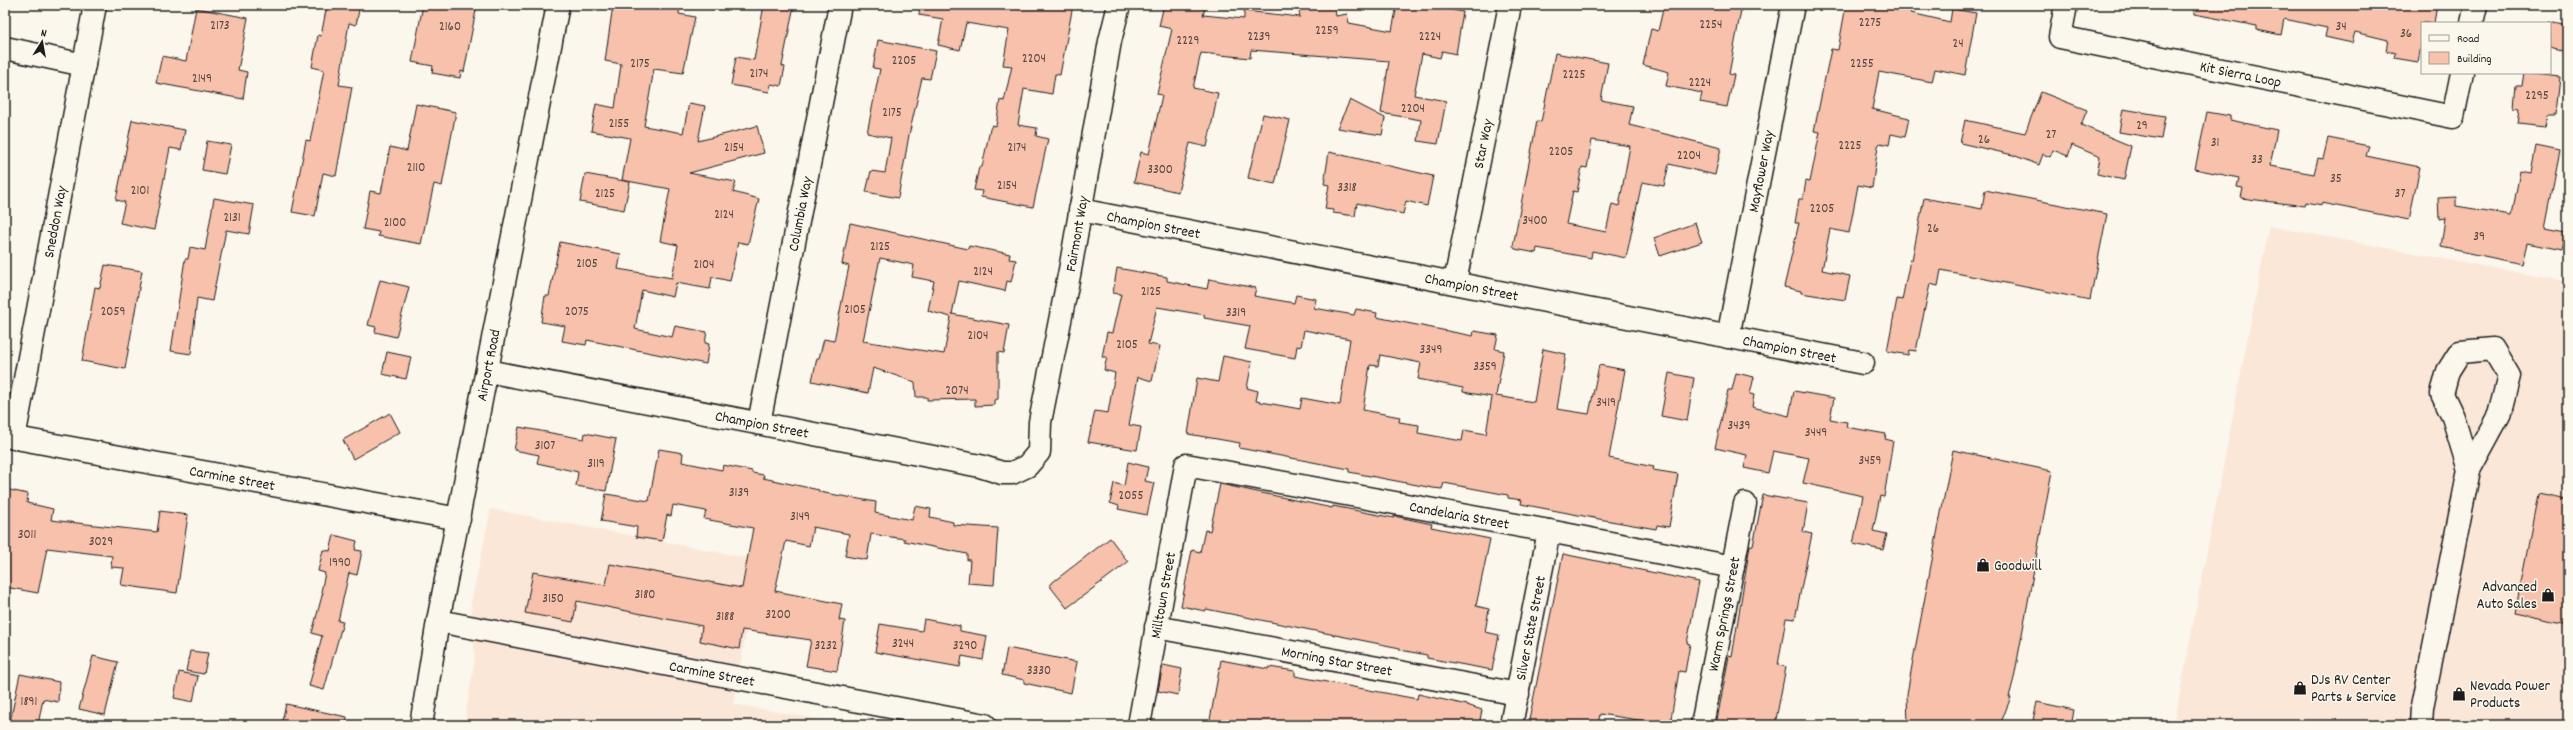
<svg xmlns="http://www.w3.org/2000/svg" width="2573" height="730" font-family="Dekko,sans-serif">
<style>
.built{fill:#fae7d8}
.building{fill:#f7c1ab;stroke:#1c1c1c;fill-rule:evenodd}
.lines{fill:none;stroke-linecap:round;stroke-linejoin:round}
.minor-casing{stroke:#1c1c1c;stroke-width:25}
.minor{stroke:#fbf7ec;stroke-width:22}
.labels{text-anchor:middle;stroke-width:3;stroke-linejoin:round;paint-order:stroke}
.number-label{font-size:13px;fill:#534540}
.street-label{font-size:15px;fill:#1c1c1c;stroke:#fbf7ec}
.poi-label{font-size:15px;fill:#1c1c1c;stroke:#fbf7ec;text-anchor:start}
</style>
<rect width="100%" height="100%" fill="#fbf7ec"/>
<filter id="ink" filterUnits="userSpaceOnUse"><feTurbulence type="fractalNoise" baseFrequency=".025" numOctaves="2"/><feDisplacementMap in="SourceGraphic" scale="8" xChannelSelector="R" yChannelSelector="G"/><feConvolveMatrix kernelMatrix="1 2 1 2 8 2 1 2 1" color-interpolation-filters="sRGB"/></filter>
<g filter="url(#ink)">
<g class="built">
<polygon points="2269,226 2568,282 2568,720 2554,725 2174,725"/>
<polygon points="491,509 759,560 733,704 850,725 464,725 475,658 471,604"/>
</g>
<g class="building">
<polygon points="327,5 360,5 356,25 349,23 339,85 352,87 336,176 323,173 315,216 292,212 306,140 310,141 324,70 312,67 318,35 321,36"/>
<polygon points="423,5 477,5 464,72 461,71 460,78 432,73 433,66 412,62"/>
<polygon points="613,5 680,5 679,14 695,17 683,73 654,69 644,126 683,133 689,103 705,106 698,141 757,126 764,153 689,173 736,182 733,192 759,199 748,244 738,242 730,281 712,277 710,289 676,283 673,297 642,290 635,329 672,337 675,326 707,332 705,343 709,344 706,364 587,340 586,345 562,341 565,326 541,322 545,296 549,296 560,242 621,254 618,269 672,278 678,245 660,241 670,189 622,180 630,138 591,131 596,104 615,108 621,64 605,61"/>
<polygon points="764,5 794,5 782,66 785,67 781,86 771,84 769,92 731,85 736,57 754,60"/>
<polygon points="920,5 1073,5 1060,75 1055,74 1052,94 1024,89 1018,125 1037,128 1036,136 1048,139 1033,207 981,197 982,191 974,190 979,167 982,167 990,129 992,125 996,126 1000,100 1004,101 1012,66 1003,65 1009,30 966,23 960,50 938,45 943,19 919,15"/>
<polygon points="1164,5 1206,5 1203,15 1244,19 1244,11 1300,17 1298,5 1334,5 1336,16 1347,14 1349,23 1392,31 1397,5 1428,5 1463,12 1456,54 1442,51 1440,58 1422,54 1414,95 1446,101 1438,144 1418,141 1421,120 1381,113 1389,61 1251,50 1250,58 1201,53 1193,88 1218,93 1207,147 1190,143 1178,192 1134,182 1141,152 1149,154 1162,95 1157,94 1172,29 1159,26"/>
<polygon points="1664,5 1735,5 1734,9 1741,10 1729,74 1734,75 1727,107 1700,102 1702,93 1666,86 1669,72 1643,65 1651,29 1658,31"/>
<polygon points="1846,5 1913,5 1911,13 1950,22 1952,9 1976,13 1965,75 1935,69 1932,82 1879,72 1872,109 1909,118 1905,137 1891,134 1889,145 1880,143 1878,146 1872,188 1858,185 1849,233 1830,229 1822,270 1850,276 1845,300 1801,293 1801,291 1784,287 1799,223 1795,223 1799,199 1803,199 1806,181 1810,182 1820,132 1814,131 1831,49 1838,50"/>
<polygon points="2194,5 2437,5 2434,23 2422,23 2422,41 2418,62 2394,58 2395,53 2386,51 2388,40 2355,32 2352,43 2325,37 2327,28 2284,19 2281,35 2257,30 2257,26 2194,14"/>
<polygon points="196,8 248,18 238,70 247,72 243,99 156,83 162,56 186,61"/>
<polygon points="2550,21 2568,25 2568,51 2550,47"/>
<polygon points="878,40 936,51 930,79 922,78 909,135 898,198 866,192 871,171 885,173 891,138 867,133 880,69 873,68"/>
<path d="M1555,53L1608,63L1601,100L1633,106L1629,125L1721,148L1715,175L1669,164L1664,186L1642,182L1626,258L1592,251L1591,258L1537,248L1536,253L1515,249L1513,246L1537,121L1541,122ZM1592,140L1630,146L1619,206L1612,204L1606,232L1566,224L1573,191L1577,192L1582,167L1587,168Z"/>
<polygon points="2524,73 2560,77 2556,114 2548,114 2546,127 2518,124 2520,108 2514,107 2516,85 2522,85"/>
<polygon points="2041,92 2087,110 2081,125 2131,146 2124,180 2097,174 2100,157 2072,145 2068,156 2053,150 2050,157 2043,154 2039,165 2013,155 1960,143 1965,120 2025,133"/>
<polygon points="1350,100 1385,118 1382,135 1337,128"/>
<polygon points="416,104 456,112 442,186 434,184 421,244 378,236 379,232 363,229 370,191 381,193 390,147 407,151"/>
<polygon points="2123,109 2165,116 2161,139 2119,132"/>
<polygon points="2207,112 2230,116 2230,120 2277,130 2270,166 2314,174 2318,158 2323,159 2328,138 2369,146 2366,156 2420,167 2409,220 2321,203 2322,205 2306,202 2305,206 2241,198 2243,188 2237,187 2239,178 2195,169"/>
<polygon points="1263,114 1290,120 1275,184 1248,178"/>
<polygon points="132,120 185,130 181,150 170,148 154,230 120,223 125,202 116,200"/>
<polygon points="207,141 231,145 225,174 202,170"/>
<polygon points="2536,146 2560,151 2545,228 2565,232 2561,250 2527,243 2522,264 2441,247 2445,218 2439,219 2438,198 2456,197 2456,206 2512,215 2520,171 2531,173"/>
<polygon points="1329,152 1433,176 1427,206 1406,201 1403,214 1357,203 1355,216 1333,213 1333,210 1325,209 1329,185 1324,184"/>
<polygon points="585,174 630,182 624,210 580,202"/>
<polygon points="1985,190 2107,214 2090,300 1941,270 1938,286 1930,284 1916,351 1909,350 1908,355 1887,351 1897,299 1902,300 1910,260 1912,260 1924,198 1982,209"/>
<polygon points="214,198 254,205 249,234 226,230 212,301 197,298 191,354 171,351 185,259 188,259 190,247 205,250"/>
<path d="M850,223L968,249L969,246L1010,254L1009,259L1016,260L1011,282L1007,281L1005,291L959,281L952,314L1009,325L1004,353L998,352V399L994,400V405L975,406V399L927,400V397H916L915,382L873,368L868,393L812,381L817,358H819L824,339L834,341L849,266L842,264ZM880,258L914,265L912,277L934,281L928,311L951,317L944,354L863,341Z"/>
<polygon points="1695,223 1702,242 1660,256 1654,238"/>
<polygon points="105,265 142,271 125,369 82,361 95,287 100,288"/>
<path d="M1117,268L1167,277V281L1207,289L1209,279L1256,288L1254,296L1294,303L1296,295L1316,299L1314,308L1354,315L1356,309L1377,313L1376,317L1473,336L1474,331L1498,335L1495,349L1504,351L1496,396L1534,402L1543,349L1566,354L1557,409L1589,414L1599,365L1625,370L1609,458L1654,467L1653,470L1678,474L1669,527L1657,525L1656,529L1599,519L1521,504L1522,500L1508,498V495L1444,483L1442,489L1433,488L1349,472V469L1239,448L1240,443L1188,434L1197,378L1218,382L1223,356L1252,362L1247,388L1258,391L1256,401L1300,409L1302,398L1340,405L1350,339L1304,330L1301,347L1297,346L1295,358L1245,349L1250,326L1204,318L1205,315L1157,307L1148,344L1160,346L1152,381L1138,377L1129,425L1141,427L1137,450L1088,442L1095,411L1108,413L1115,373L1104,370L1107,357H1102L1107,332L1112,333L1121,294L1113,293ZM1380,355L1421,363L1418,379L1463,388V392L1492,397L1486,434L1464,430L1462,441L1418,433L1419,425L1399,422L1400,417L1363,410L1370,365L1378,366Z"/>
<polygon points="380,280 409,287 396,337 375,332 376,327 368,325"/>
<polygon points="387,352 411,357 406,379 382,374"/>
<polygon points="1669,373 1694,378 1687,421 1661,416"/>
<polygon points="1736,373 1754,377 1750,394 1754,395 1752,407 1789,416 1794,391 1834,398 1830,419 1847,422 1846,427 1886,434 1885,439 1893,441 1884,497 1880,496 1873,531 1887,534 1883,550 1853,544 1863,496 1803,483 1809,458 1773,451 1768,473 1744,468 1747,455 1715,448 1728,390 1732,390"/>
<polygon points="390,413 400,432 353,459 343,440"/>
<polygon points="519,427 584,439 585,433 616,439 606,491 576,486 578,472 537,463 539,455 514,450"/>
<polygon points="659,449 683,453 682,462 722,470 723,465 752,471 752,473 764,475 763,478 819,490 819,492 876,502 875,513 912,520 915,506 931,509 930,517 953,522 953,525 998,528 994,585 968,583 970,560 967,560 967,554 904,541 905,539 871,534 867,560 845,556 849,534 813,527 809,546 786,541 775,591 842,604 839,620 845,621 837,671 806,666 811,640 742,630 739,649 700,641 702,626 577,601 573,622 525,613 533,572 606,585 610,564 742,588 753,528 704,519 706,511 673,505 671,516 667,515 662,541 636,537 637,527 601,521 606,494 649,501"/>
<polygon points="1953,450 2052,471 2014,678 2009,697 2011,697 2000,725 1908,725 1907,694 1913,660"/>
<polygon points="1128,462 1148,467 1145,481 1154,483 1147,515 1118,509 1119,506 1110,503 1114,483 1124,486"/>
<polygon points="1220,484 1332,508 1333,506 1394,518 1394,516 1432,524 1431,527 1490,539 1476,606 1489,609 1485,632 1499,635 1492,670 1427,658 1427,655 1400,650 1400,648 1206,609 1205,611 1181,606 1192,550 1200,552 1205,530 1210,531"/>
<polygon points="5,489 28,494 27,503 53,509 51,520 157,532 160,511 188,515 177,593 121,585 124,568 111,567 112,556 47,548 38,593 5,587"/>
<polygon points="2538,494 2568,500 2568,624 2515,613"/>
<polygon points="1763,495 1808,503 1803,532 1812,534 1795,619 1786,618 1778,665 1786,667 1775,725 1716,725 1729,656 1732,657 1750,545 1753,546"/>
<polygon points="334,535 357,541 355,550 362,551 357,575 349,573 338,621 343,622 324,690 309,686 322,636 312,633 323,592 321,592 325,573 318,571 323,550 330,551"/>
<polygon points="1110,538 1128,562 1067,608 1049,585"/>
<polygon points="1563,554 1699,582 1687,643 1690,644 1685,672 1679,671 1670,725 1600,714 1598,725 1528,725"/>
<polygon points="924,619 960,626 960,631 987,636 983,660 962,656 960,667 875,652 880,624 922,631"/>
<polygon points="1007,648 1077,662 1071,693 1024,683 1024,680 1002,675"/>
<polygon points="190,651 208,653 204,674 186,671"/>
<polygon points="93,656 118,662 105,715 79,709"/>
<polygon points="1221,660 1268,669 1269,667 1295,671 1295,676 1417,699 1418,694 1467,705 1482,710 1479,725 1209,725"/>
<polygon points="1163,665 1182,669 1178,695 1158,691"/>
<polygon points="179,672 198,676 193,702 174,698"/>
<polygon points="20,674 59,682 58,702 43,699 38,725 10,722"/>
<polygon points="2037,702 2074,710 2071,725 2032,725"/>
<polygon points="286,704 347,717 346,725 281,725"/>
</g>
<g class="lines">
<g class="minor-casing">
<g id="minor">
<path id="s1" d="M2066,5L2060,37L2453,117L2462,73"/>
<polyline points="2472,23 2476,5"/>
<polyline points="5,48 84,65"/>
<path id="s2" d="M1080,210L1863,363"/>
<path id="s3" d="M1455,282L1510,5"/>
<path id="s4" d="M1728,337L1793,5"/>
<path id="s5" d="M487,371L980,466L1002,473H1012L1027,466L1039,452L1040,422L1070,270L1110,41L1119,5"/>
<path id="s6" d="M759,423L840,5"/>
<path id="s7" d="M5,436L459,519"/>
<path id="s8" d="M14,438L95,5"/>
<path id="s9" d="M438,621L985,725"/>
<path id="s10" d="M1156,627L1518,694"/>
<path id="s11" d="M421,725L438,621L558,5"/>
<path id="s12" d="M1139,725L1186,465L1549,531L1733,567"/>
<path id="s13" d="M1511,725L1549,531"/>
<path id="s14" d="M1702,725L1745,504"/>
<polyline points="2421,725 2422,707 2469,470 2499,415 2509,376 2493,349 2460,352 2448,371 2442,394 2453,417 2469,470"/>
</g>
</g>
<use href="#minor" class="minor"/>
</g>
</g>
<defs>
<g id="shop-bare" transform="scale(1.08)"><path d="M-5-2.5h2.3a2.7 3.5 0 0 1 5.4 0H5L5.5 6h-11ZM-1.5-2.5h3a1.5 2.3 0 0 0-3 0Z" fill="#1c1c1c" stroke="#fbf7ec" stroke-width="2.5" paint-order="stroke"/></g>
</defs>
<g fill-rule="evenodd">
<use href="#shop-bare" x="1983" y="565"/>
<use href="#shop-bare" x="2548" y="595"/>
<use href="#shop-bare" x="2300" y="688"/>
<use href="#shop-bare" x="2459" y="694"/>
</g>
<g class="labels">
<g class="number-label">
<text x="1870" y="26">2275</text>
<text x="1711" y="28">2254</text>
<text x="220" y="29">2173</text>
<text x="450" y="30">2160</text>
<text x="2341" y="30">34</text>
<text x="1327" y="34">2259</text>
<text x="2406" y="37">36</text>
<text x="1259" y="40">2239</text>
<text x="1430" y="40">2224</text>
<text x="1188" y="44">2229</text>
<text x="1958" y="47">24</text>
<text x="1034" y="62">2204</text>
<text x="904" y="64">2205</text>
<text x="640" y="67">2175</text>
<text x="1862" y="67">2255</text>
<text x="759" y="77">2174</text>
<text x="1574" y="78">2225</text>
<text x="202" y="82">2149</text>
<text x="1700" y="86">2224</text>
<text x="2537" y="99">2295</text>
<text x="1413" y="112">2204</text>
<text x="892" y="116">2175</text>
<text x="619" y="127">2155</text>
<text x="2142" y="129">29</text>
<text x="2051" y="138">27</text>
<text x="1984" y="143">26</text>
<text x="2215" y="146">31</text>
<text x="1850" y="149">2225</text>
<text x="734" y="151">2154</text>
<text x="1017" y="151">2174</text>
<text x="1561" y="155">2205</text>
<text x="1689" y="159">2204</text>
<text x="2257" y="163">33</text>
<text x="416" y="171">2110</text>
<text x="1160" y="173">3300</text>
<text x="2336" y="182">35</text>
<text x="1007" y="189">2154</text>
<text x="1347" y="191">3318</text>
<text x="140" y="194">2101</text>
<text x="605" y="197">2125</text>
<text x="2400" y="197">37</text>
<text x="1822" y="212">2205</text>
<text x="724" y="218">2124</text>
<text x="232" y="221">2131</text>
<text x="1535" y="224">3400</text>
<text x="395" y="226">2100</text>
<text x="1933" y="232">26</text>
<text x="2479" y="240">39</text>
<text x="880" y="250">2125</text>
<text x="587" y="267">2105</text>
<text x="704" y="268">2104</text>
<text x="983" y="275">2124</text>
<text x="1151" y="295">2125</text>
<text x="855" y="313">2105</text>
<text x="113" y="315">2059</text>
<text x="577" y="315">2075</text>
<text x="1236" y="316">3319</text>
<text x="978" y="339">2104</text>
<text x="1127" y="348">2105</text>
<text x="1431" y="353">3349</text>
<text x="1485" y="370">3359</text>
<text x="957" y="394">2074</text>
<text x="1606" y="406">3419</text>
<text x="1739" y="429">3439</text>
<text x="1816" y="436">3449</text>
<text x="545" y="449">3107</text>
<text x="1870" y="464">3459</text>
<text x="596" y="467">3119</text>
<text x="739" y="496">3139</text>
<text x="1131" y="499">2055</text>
<text x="800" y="520">3149</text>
<text x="27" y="538">3011</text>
<text x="101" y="545">3029</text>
<text x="340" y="566">1990</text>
<text x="645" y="598">3180</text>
<text x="553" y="602">3150</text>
<text x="778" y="618">3200</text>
<text x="725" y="620">3188</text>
<text x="903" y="647">3244</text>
<text x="826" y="649">3232</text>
<text x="965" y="649">3290</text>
<text x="1039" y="674">3330</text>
<text x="29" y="705">1891</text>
</g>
<g class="street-label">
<text dy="5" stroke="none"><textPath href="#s1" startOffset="217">Kit Sierra Loop</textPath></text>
<text dy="5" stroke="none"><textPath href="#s3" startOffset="141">Star Way</textPath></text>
<text dy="5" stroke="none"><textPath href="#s4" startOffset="169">Mayflower Way</textPath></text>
<text dy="5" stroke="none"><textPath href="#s6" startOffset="213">Columbia Way</textPath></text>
<text dy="5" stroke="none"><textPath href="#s8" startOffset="220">Sneddon Way</textPath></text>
<text dy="5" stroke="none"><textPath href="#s2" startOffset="75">Champion Street</textPath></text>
<text dy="5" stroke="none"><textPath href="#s5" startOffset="792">Fairmont Way</textPath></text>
<text dy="5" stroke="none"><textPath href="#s2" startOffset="399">Champion Street</textPath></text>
<text dy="5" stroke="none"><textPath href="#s2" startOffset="723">Champion Street</textPath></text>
<text dy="5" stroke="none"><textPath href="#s11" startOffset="366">Airport Road</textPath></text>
<text dy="5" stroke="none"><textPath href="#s5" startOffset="280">Champion Street</textPath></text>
<text dy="5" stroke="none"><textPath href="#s7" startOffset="231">Carmine Street</textPath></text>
<text dy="5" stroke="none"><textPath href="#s12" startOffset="542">Candelaria Street</textPath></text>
<text dy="5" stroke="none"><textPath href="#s12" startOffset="132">Milltown Street</textPath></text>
<text dy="5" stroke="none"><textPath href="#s14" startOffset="113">Warm Springs Street</textPath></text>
<text dy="5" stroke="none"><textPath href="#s13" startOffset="99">Silver State Street</textPath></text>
<text dy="5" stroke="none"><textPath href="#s10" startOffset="184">Morning Star Street</textPath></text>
<text dy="5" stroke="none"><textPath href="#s9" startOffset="279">Carmine Street</textPath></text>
</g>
<g class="poi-label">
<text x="1994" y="570">Goodwill</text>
<text x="2537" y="591" text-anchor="end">Advanced<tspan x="2537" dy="17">Auto Sales</tspan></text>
<text x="2311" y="684">DJs RV Center<tspan x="2311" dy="17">Parts &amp; Service</tspan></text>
<text x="2470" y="690">Nevada Power<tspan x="2470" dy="17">Products</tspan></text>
</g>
</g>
<rect width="2573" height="730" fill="none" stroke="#fbf7ec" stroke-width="20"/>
<rect x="10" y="10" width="2553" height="710" fill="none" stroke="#1c1c1c" stroke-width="1.5" filter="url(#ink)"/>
<rect x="2421" y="22" width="130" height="52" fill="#fbf7ec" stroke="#a29f99"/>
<rect x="2429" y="35" width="20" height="6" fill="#fbf7ec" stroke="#a29f99"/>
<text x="2457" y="42" font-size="12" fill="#1c1c1c">Road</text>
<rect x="2429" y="52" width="20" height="12" fill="#f7c1ab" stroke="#a29f99"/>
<text x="2457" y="62" font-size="12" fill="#1c1c1c">Building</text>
<g transform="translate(42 42) rotate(11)" stroke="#fbf7ec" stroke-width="3" paint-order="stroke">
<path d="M0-3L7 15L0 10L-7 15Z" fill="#1c1c1c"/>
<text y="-6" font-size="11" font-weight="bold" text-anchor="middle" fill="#1c1c1c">N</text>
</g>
</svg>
